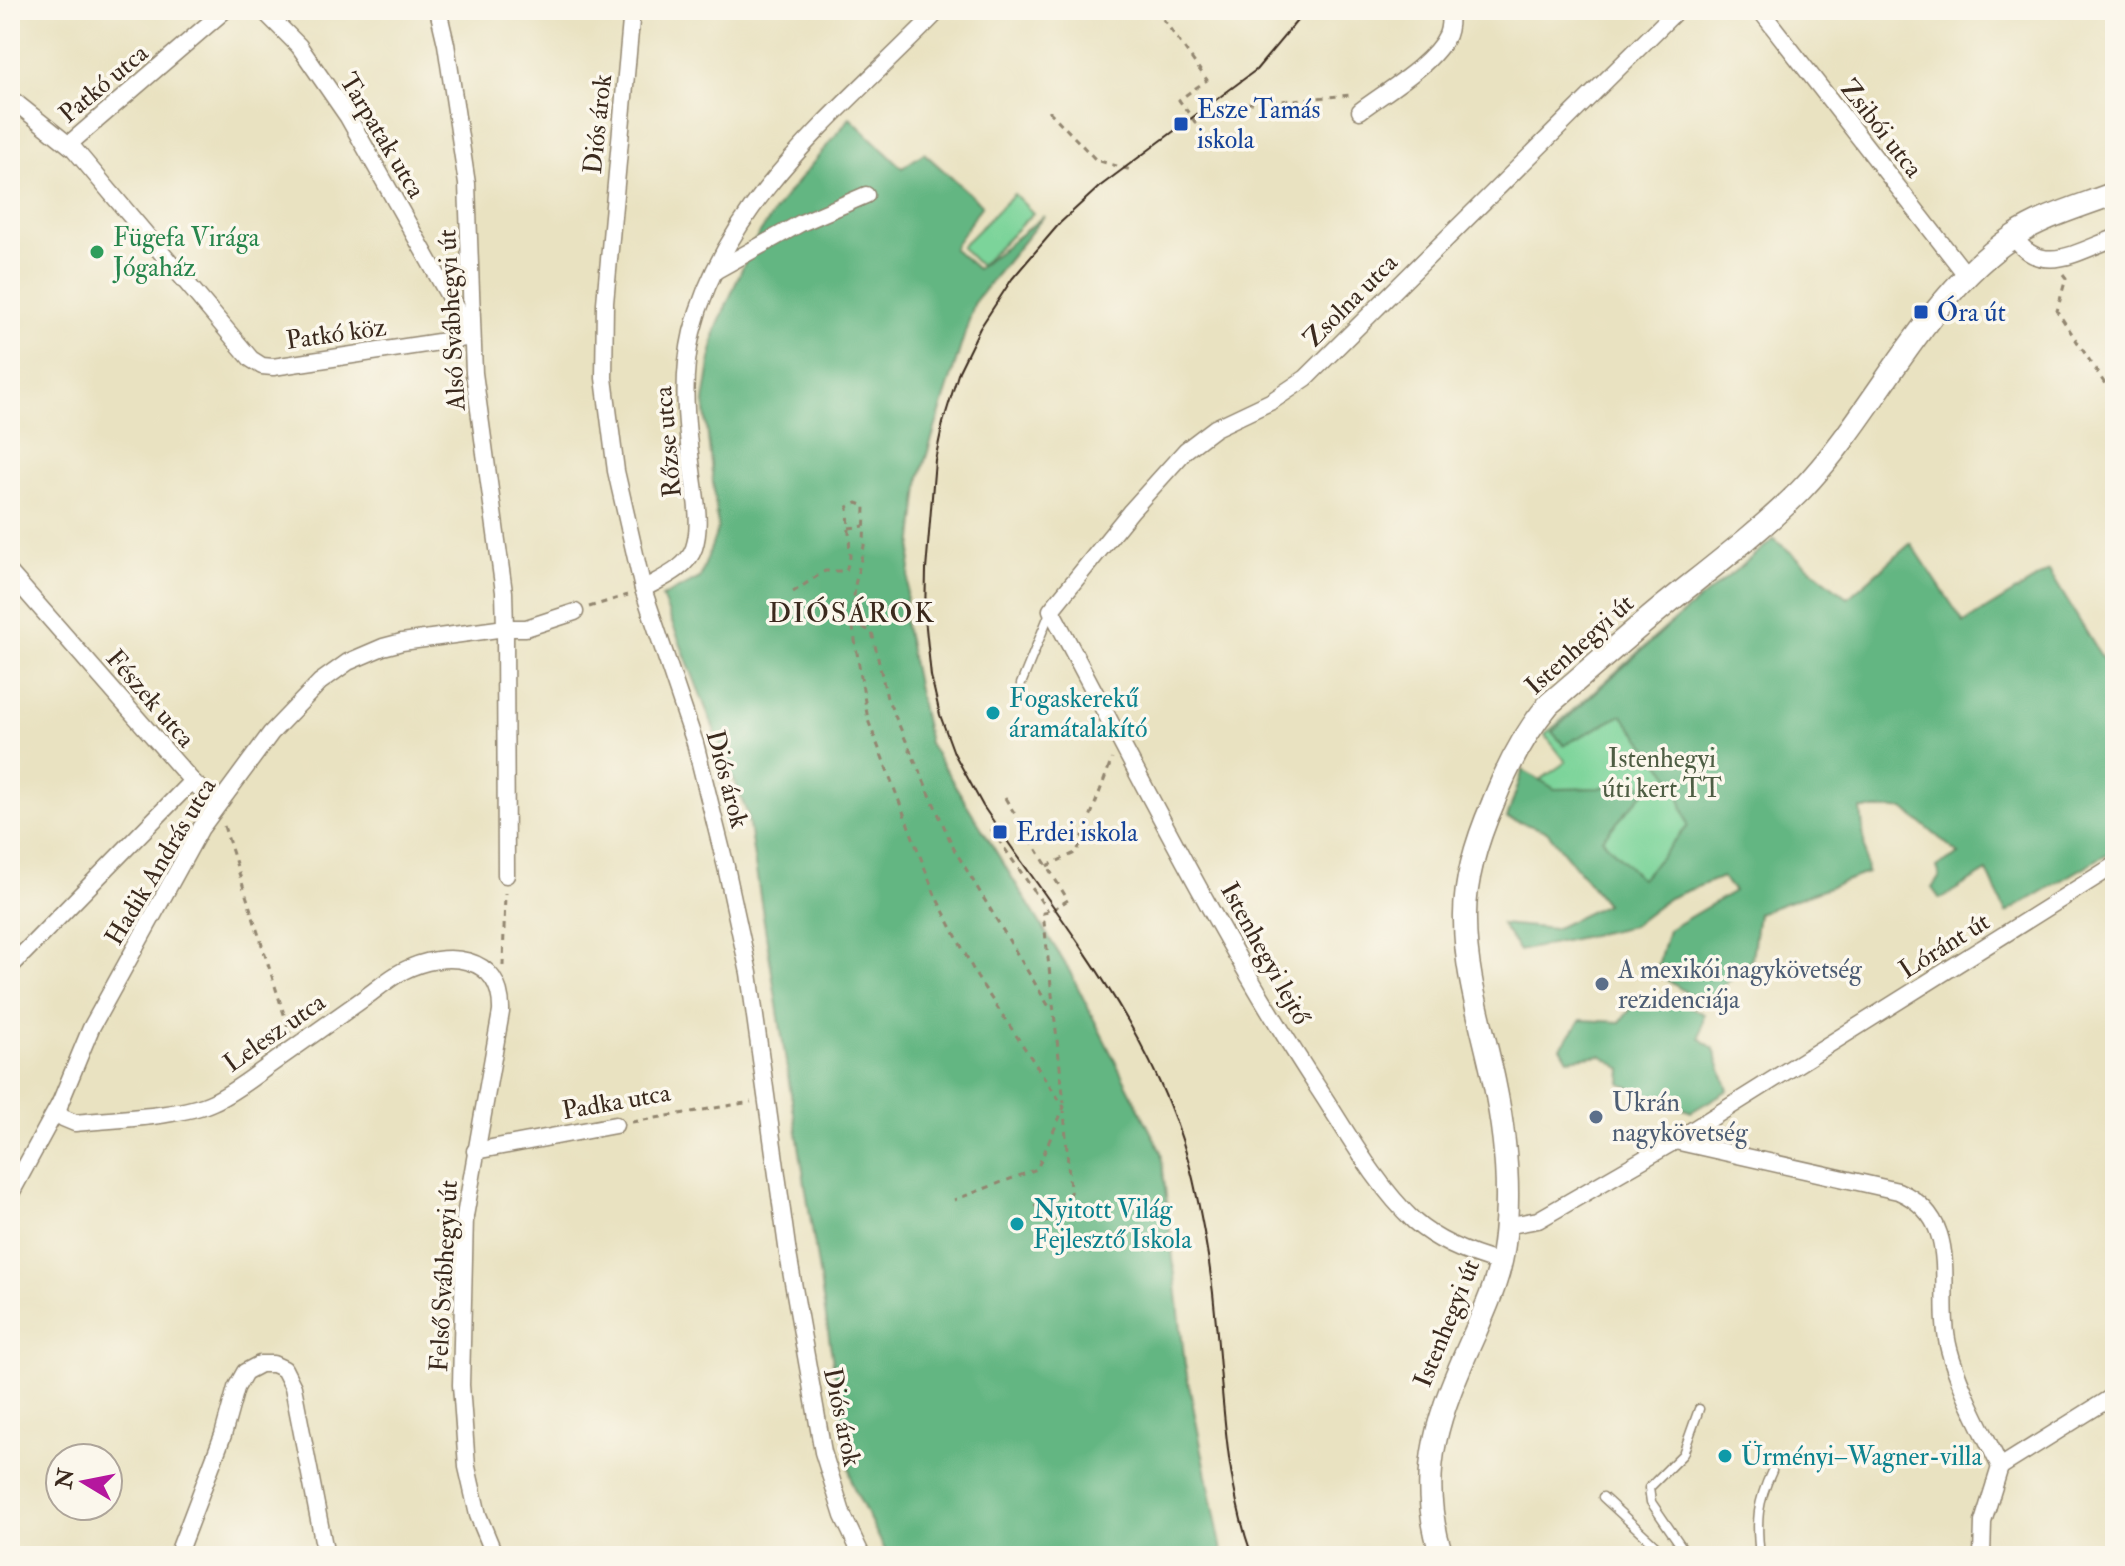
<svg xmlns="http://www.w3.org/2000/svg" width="2125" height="1566" font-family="'IM FELL Double Pica',serif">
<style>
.green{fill:#7bd49a;stroke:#5b7f5c;stroke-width:2}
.forest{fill:#64b682;stroke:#507050;stroke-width:2}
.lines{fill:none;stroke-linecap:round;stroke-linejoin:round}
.service-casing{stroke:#928670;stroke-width:11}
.minor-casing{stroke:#928670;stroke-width:19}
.tertiary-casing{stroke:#928670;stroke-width:25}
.path{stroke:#928670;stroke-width:3;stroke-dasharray:6 6;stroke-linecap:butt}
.service{stroke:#fff;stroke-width:8}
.minor{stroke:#fff;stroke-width:16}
.tertiary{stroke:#fff;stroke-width:22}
.tram{stroke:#3b2a1e;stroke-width:2}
.transit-dot{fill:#1a4fb4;stroke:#fbf7ec;stroke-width:3}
.leisure-dot{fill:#2e9e5b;stroke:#fbf7ec;stroke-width:3}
.culture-dot{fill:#0f9aa8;stroke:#fbf7ec;stroke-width:3}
.service-dot{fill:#5c6f8a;stroke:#fbf7ec;stroke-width:3}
.labels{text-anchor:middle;stroke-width:7;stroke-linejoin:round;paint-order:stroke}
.street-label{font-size:26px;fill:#3b2a1e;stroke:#fbf7ec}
.transit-label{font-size:26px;fill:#164399;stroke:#fbf7ec;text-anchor:start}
.leisure-label{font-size:26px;fill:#27864d;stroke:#fbf7ec;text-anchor:start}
.culture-label{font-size:26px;fill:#0d838f;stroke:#fbf7ec;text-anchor:start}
.park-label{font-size:26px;fill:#4e5d43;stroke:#fbf7ec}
.service-label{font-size:26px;fill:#4e5e75;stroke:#fbf7ec;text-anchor:start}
.neighbourhood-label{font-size:28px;letter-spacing:2px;fill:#3b2a1e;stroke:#fbf7ec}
</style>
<rect width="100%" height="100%" fill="#fbf7ec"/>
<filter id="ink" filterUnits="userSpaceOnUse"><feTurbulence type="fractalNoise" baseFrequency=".0125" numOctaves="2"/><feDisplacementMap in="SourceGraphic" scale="16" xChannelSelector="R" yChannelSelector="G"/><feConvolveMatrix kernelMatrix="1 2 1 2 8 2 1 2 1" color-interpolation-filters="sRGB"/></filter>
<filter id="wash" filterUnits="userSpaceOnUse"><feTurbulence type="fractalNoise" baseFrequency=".006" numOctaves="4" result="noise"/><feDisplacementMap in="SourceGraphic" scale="32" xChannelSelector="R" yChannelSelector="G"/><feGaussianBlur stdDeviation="1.8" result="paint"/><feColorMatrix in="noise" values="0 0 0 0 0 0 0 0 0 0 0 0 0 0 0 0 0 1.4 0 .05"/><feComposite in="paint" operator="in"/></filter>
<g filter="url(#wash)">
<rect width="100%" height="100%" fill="#e9e2c1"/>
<g class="green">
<polygon points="1014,194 1033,213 980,266 961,247"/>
<polygon points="1670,624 1799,794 1631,912 1540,780 1566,762 1545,735"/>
</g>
<g class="forest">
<polygon points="850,118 902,168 924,153 982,205 953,248 977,269 1044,216 975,301 920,477 904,621 929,743 1069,970 1161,1152 1185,1365 1223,1556 888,1556 852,1484 747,813 662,597 700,578 718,528 704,401 715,332 753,243 784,198"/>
<polygon points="1774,539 1848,598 1911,543 1964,623 2049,571 2115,679 2115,849 2006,913 1987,871 1940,899 1932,888 1940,876 1937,867 1959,854 1904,809 1861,809 1867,873 1758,913 1752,959 1709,999 1689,994 1656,973 1668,930 1734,891 1722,877 1669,898 1632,926 1519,951 1501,924 1554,929 1606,904 1547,831 1507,818 1523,770 1555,789 1600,788 1628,778 1647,789 1602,839 1641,879 1688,826 1676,784 1622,715 1564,745 1552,732 1675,620"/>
<polygon points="1664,995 1704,1014 1700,1038 1714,1049 1728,1090 1691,1112 1621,1084 1622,1069 1601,1055 1568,1059 1561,1047 1581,1020 1620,1022 1634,1005 1651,1008"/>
</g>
</g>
<g filter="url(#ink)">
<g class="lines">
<g class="service-casing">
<g id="service">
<polyline points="1021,684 1051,610"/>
<polyline points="1603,1497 1667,1556"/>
<polyline points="1688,1556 1651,1502 1649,1488 1683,1454 1699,1409"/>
<path d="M1760,1556C1756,1521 1757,1503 1772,1471"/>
</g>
</g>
<g class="minor-casing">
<g id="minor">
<polyline points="632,10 605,303 604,378 616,471 643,589 695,743 726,867 749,973 788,1254 823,1452 843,1516 862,1556"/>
<polyline points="1760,10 1967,276"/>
<polyline points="10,98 74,149 251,359 262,366 273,367 472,337 348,117 299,46 263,10"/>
<path d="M1360,111C1385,92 1434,64 1447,35C1450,27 1450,19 1449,10"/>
<polyline points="69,144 225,10"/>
<path d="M2013,236C2041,278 2078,251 2115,238"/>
<polyline points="715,271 801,223 866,195"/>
<polyline points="10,573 192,781 217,804"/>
<path d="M643,589C660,579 687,569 694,548C702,524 695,495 692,470C686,423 681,379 692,332C726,196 847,106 939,10"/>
<polyline points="506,875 505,628 526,628 575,612"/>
<polyline points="10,967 192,781"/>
<path d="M60,1103L58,1112L63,1118L75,1123C112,1119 181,1117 213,1102C235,1092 254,1076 274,1062C304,1041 333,1020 363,999C376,990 389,978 403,971C444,950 503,953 501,1012L465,1216L461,1385L467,1467L478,1515L495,1556"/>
<path d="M1675,1141L1898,1191C1967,1221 1934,1292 1949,1349C1959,1388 1983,1430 2000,1467"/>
<polyline points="475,1151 615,1125"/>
<polyline points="10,1195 60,1103 91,1028 201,828 271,733 320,682 348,662 383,647 402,642 505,628 504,592 474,373 467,184 446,44 438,10"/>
<polyline points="1505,1226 1538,1220 1675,1141 2115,865"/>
<path d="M1501,1263C1471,1255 1438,1242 1414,1221C1375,1184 1347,1132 1318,1088C1218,936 1137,770 1051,610L1131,511L1186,450L1215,428L1272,401L1306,378L1677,10"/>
<polyline points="2000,1467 2115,1395"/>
<polyline points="177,1556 223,1435 236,1388 245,1372 260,1364 273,1364 284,1369 293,1387 326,1556"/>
<polyline points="1982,1556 1983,1522 2000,1467"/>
</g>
</g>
<g class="tertiary-casing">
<path id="tertiary" d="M1442,1556C1414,1472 1440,1411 1474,1335C1487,1305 1500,1277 1504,1244C1511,1190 1505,1133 1494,1081C1483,1028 1465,975 1465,920C1464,880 1477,840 1493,803C1507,767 1524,734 1549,704C1588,671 1626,637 1665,605C1711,568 1758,533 1800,491C1875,414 1924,296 2014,236C2044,216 2082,206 2115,193"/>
</g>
<g class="path">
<polyline points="1163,19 1207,80 1179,100 1195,122 1242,104 1352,95"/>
<polyline points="1049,111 1096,160 1131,170"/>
<polyline points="2063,274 2066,278 2057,311 2115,399"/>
<polyline points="849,528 864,526"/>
<polyline points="793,592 825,571 846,571 850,557 848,507 857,503 865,506 864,546 855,585 852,622 868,720 935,895 977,977 1064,1107 1037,1169 954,1200"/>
<polyline points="589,607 628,595"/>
<polyline points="852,622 872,632 887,698 954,849 1051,1010"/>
<polyline points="1005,798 1068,900 1049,912 1043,913 1064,1103"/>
<polyline points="224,826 290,1033"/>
<polyline points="991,829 1048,911"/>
<polyline points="1047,866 1077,852 1112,759"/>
<polyline points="503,966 505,893"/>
<polyline points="632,1122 751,1102"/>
<polyline points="1034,1206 1039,1204 1044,1222 1072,1216 1064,1111"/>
</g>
<use href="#service" class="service"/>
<use href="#minor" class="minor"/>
<use href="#tertiary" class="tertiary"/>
<path class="tram" d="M1252,1556C1225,1480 1224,1403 1216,1323C1212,1275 1204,1226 1193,1179C1161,1039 1062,923 983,806L954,753L940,715L931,676L925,618L926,570L935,460L943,423L959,371L980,328L1012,279L1060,223L1099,187L1256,70L1306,10"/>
</g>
</g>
<g class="transit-dot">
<rect x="1173" y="116" width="16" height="16" rx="4"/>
<rect x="1913" y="304" width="16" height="16" rx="4"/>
<rect x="992" y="824" width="16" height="16" rx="4"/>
</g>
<circle class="leisure-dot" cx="97" cy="252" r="8"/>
<g class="culture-dot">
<circle cx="993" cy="713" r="8"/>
<circle cx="1017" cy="1224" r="8"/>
<circle cx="1725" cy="1456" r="8"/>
</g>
<g class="service-dot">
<circle cx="1602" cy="984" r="8"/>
<circle cx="1596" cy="1117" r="8"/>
</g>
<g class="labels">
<g class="street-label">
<text transform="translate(103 83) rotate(-40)" y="9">Patkó utca</text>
<text transform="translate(597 124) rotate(-84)" y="9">Diós árok</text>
<text transform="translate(1882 128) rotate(52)" y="9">Zsibói utca</text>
<text transform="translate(383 135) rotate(59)" y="9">Tarpatak utca</text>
<text transform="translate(1350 300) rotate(-45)" y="9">Zsolna utca</text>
<text transform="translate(451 320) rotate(-93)" y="9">Alsó Svábhegyi út</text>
<text transform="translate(336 333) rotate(-8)" y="9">Patkó köz</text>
<text transform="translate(667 442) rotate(-95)" y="9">Rőzse utca</text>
<text transform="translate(1579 644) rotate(-42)" y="9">Istenhegyi út</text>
<text transform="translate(151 698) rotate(49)" y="9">Fészek utca</text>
<text transform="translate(728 779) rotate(75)" y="9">Diós árok</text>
<text transform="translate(160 861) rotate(-59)" y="9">Hadik András utca</text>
<text transform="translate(1944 945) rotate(-32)" y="9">Lóránt út</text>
<text transform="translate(1266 953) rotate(61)" y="9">Istenhegyi lejtő</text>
<text transform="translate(274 1032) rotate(-35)" y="9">Lelesz utca</text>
<text transform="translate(616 1101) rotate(-10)" y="9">Padka utca</text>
<text transform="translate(443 1276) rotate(-87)" y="9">Felső Svábhegyi út</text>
<text transform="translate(1446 1323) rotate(-68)" y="9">Istenhegyi út</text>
<text transform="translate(843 1417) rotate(78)" y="9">Diós árok</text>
</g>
<g class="transit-label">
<text x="1197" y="118">Esze Tamás<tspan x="1197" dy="30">iskola</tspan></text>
<text x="1937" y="321">Óra út</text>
<text x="1016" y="841">Erdei iskola</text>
</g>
<g class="leisure-label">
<text x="113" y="246">Fügefa Virága<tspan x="113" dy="30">Jógaház</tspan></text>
</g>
<g class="culture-label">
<text x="1009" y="707">Fogaskerekű<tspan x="1009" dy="30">áramátalakító</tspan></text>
<text x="1033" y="1218">Nyitott Világ<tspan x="1033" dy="30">Fejlesztő Iskola</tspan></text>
<text x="1741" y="1465">Ürményi–Wagner-villa</text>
</g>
<g class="park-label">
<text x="1662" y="767">Istenhegyi<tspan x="1662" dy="30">úti kert TT</tspan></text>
</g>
<g class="service-label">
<text x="1618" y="978">A mexikói nagykövetség<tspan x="1618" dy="30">rezidenciája</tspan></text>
<text x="1612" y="1111">Ukrán<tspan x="1612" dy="30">nagykövetség</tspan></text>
</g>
<g class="neighbourhood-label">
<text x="852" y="622">DIÓSÁROK</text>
</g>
</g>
<rect width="2125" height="1566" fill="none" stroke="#fbf7ec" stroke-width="40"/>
<g transform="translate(84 1482) rotate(280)"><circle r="38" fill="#fbf7ec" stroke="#aea59a" stroke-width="2"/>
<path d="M0-6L14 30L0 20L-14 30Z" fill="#b5179e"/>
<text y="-12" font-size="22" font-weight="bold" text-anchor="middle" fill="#3b2a1e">N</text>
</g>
</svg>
